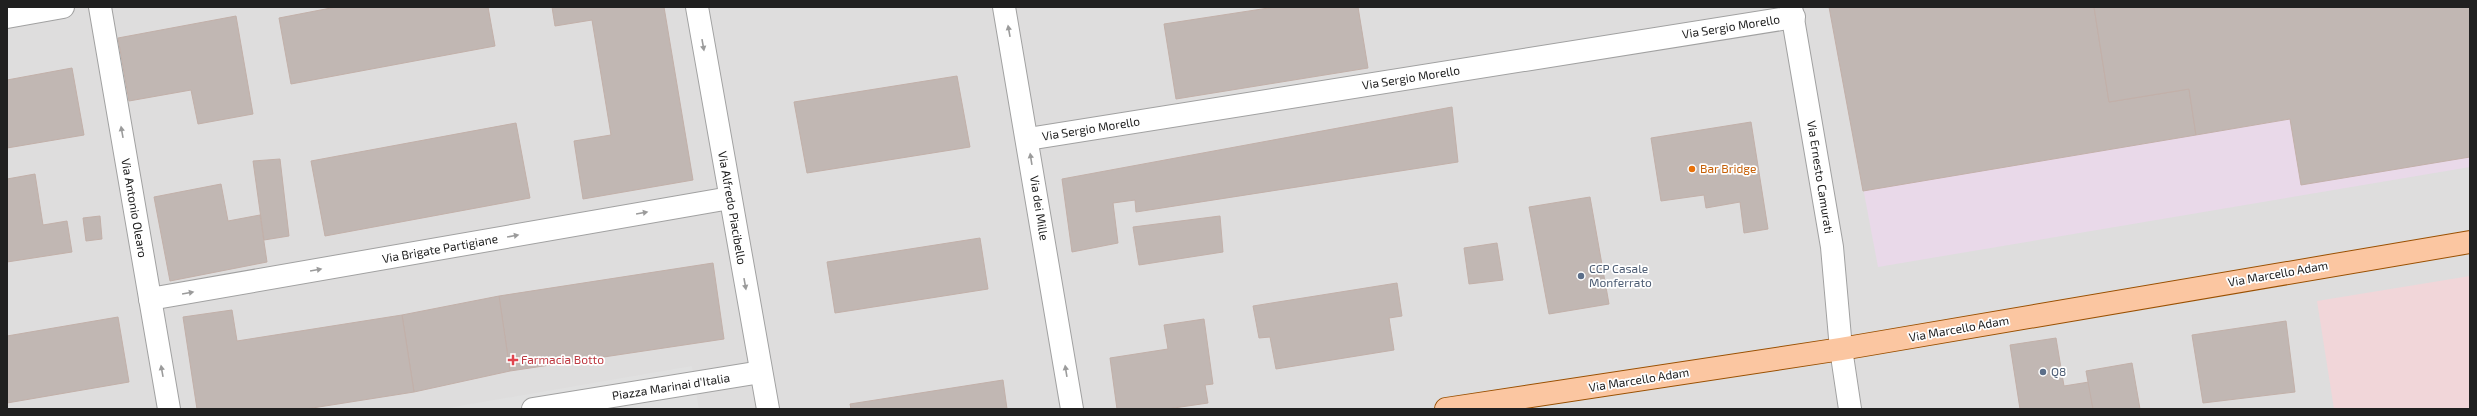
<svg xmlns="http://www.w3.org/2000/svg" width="2477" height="416" font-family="'Exo 2',sans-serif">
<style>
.residential{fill:#dedddd}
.commercial{fill:#f1d6d9}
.industrial{fill:#e9d9e9}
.parking{fill:#e0e0e0}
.building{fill:#c1b7b3;stroke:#c2b0a9}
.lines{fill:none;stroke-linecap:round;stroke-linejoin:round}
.minor-casing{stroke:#a1a1a1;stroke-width:24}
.primary-casing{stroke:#9a5002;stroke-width:24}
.minor{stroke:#fff;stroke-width:22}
.primary{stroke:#fbc6a1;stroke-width:22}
.oneway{fill:#9b9b9b}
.food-dot{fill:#e8710a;stroke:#fff;stroke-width:1.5}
.service-dot{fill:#5c6f8a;stroke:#fff;stroke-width:1.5}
.health-dot{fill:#e0444e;stroke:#fff;stroke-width:1.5}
.labels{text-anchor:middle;stroke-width:3.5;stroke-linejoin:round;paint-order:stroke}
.street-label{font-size:12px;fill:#202020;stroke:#fff}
.food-label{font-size:12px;fill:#c56008;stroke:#fff;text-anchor:start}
.service-label{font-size:12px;fill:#4e5e75;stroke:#fff;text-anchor:start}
.health-label{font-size:12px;fill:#be3a42;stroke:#fff;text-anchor:start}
</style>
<rect width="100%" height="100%" fill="#f0ece7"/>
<rect class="residential" x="7" y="7" width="2463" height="402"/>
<polygon class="commercial" points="2470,276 2470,409 2334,409 2317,301"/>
<polygon class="industrial" points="1829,7 2470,7 2470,167 1878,267"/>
<polygon class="parking" points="692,366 699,409 442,409"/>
<g class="building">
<polygon points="336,7 488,7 495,46 291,84 279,18"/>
<polygon points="552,7 664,7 693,180 583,199 574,141 611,135 592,20 555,26"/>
<polygon points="1275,7 1358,7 1368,68 1176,99 1164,24"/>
<polygon points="1829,7 2094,7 2109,102 2189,89 2196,135 1863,191"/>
<polygon points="2094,7 2470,7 2470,157 2301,185 2290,119 2196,135 2189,89 2109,102"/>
<polygon points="236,16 253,114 198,124 191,90 129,101 118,38"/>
<polygon points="72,68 84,135 7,148 7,80"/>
<polygon points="957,76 970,147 807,173 794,102"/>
<polygon points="1452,107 1458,162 1136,212 1135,200 1113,203 1118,243 1072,252 1062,179"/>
<polygon points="1751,122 1768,229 1744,233 1740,202 1706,208 1704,195 1661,201 1651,138"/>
<polygon points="516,123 530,198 325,236 311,161"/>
<polygon points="280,159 289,236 264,240 253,161"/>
<polygon points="35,174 43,225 67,221 72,252 7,262 7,179"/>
<polygon points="221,184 228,221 260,215 267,262 170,281 154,197"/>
<polygon points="1590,197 1609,304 1549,314 1529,207"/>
<polygon points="100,216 102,239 86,241 83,218"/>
<polygon points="1220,216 1223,252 1139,265 1133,227"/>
<polygon points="980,238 988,289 835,313 827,262"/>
<polygon points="1497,243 1503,280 1469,284 1464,248"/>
<polygon points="713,263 724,339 510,371 499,296"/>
<polygon points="1397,283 1402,316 1389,318 1394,350 1276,369 1270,337 1259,338 1253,306"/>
<polygon points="499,296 510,371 414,392 402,315"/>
<polygon points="232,310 237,341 402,315 414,392 306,409 197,409 183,317"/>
<polygon points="118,317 129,382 7,403 7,336"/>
<polygon points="1204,319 1213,384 1205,385 1208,403 1167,409 1117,409 1110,358 1168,349 1164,325"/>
<polygon points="2286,321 2295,392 2203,403 2192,335"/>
<polygon points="2056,338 2064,386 2089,382 2093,409 2020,409 2010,345"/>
<polygon points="2132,363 2140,409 2093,409 2086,371"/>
<polygon points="1003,380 1007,409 851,409 850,404"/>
</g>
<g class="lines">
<g class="minor-casing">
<g id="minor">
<polyline points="100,7 169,409"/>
<polyline points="697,7 768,409"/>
<polyline points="1004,7 1072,409"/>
<polyline points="1791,7 1832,247 1841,349 1850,409"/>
<polyline points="7,17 63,7"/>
<polyline points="1028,139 1794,17"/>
<polyline points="150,299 730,198"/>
<polyline points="533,409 761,372"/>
</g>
</g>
<g class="primary-casing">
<polyline id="primary" points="1446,409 1841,349 2470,242"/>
</g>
<use href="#minor" class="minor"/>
<use href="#primary" class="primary"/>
</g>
<defs><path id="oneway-solid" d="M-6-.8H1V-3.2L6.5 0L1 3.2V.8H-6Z"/></defs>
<g class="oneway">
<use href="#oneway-solid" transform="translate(1009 31) rotate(-100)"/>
<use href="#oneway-solid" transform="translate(703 45) rotate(80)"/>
<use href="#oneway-solid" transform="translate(122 132) rotate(-100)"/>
<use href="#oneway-solid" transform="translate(1031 159) rotate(-99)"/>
<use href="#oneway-solid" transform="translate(642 213) rotate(-10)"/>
<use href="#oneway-solid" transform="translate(513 236) rotate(-10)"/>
<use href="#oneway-solid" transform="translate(316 270) rotate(-10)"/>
<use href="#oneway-solid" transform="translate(745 284) rotate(80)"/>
<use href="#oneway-solid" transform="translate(188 293) rotate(-10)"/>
<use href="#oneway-solid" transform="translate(162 371) rotate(-100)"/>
<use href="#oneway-solid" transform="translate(1066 371) rotate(-99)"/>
</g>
<circle class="food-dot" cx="1692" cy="169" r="4"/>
<g class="service-dot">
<circle cx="1581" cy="276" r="4"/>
<circle cx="2043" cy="372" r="4"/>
</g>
<path class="health-dot" d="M511 354h4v4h4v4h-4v4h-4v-4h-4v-4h4z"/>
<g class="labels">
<g class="street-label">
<text transform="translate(1731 27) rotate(-9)" y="4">Via Sergio Morello</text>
<text transform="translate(1411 78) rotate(-9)" y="4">Via Sergio Morello</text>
<text transform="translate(1091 129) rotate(-9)" y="4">Via Sergio Morello</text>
<text transform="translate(1820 177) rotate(81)" y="4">Via Ernesto Camurati</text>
<text transform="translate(134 208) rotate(80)" y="4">Via Antonio Olearo</text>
<text transform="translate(732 208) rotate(80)" y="4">Via Alfredo Piacibello</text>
<text transform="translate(1039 208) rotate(81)" y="4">Via dei Mille</text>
<text transform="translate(440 249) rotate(-10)" y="4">Via Brigate Partigiane</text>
<text transform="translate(2278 274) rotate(-10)" y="4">Via Marcello Adam</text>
<text transform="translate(1959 329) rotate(-10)" y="4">Via Marcello Adam</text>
<text transform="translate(1639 380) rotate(-9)" y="4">Via Marcello Adam</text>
<text transform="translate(671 387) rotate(-9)" y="4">Piazza Marinai d'Italia</text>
</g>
<g class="food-label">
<text x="1700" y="173">Bar Bridge</text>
</g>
<g class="service-label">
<text x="1589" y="273">CCP Casale<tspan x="1589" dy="14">Monferrato</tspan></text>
<text x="2051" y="376">Q8</text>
</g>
<g class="health-label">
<text x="521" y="364">Farmacia Botto</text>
</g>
</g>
<rect width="2477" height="416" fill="none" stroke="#202020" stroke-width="16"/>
</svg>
